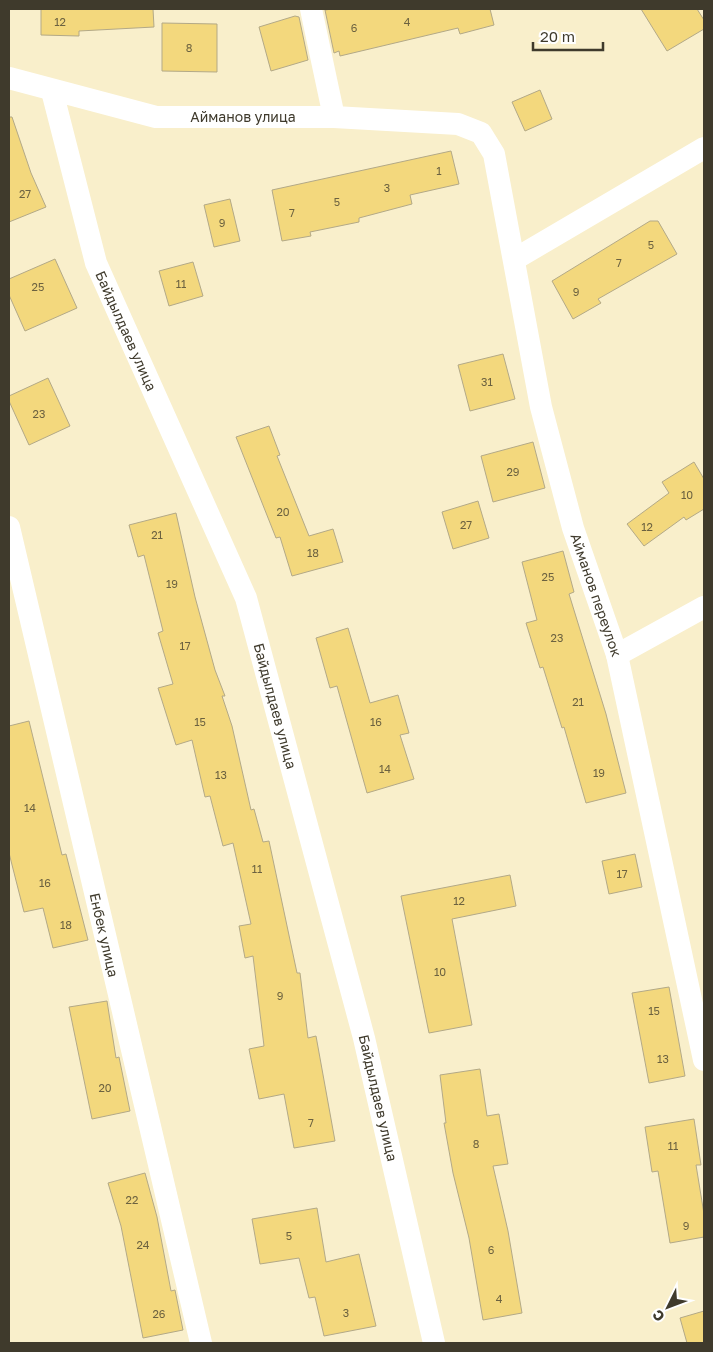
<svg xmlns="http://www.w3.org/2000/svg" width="713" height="1352" font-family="'Golos Text',sans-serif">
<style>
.building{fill:#f3d87d;stroke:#b3a987}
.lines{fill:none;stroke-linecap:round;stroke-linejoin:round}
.street{stroke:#fff;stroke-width:22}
.labels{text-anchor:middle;stroke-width:4;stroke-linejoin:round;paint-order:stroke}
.number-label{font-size:11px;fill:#6c6240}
.street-label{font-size:14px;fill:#3f3a2c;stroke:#fff}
</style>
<rect width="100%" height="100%" fill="#f9efcb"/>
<g class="building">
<polygon points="41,9 153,9 154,27 79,31 79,36 41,35"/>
<polygon points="332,9 490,9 494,25 460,34 458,28 340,56 339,51 334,53 325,10"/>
<polygon points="641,9 697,9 704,20 704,29 667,51"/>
<polygon points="295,16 299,17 308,60 271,71 259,27"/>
<polygon points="162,23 217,24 217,72 162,71"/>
<polygon points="540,90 552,119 525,131 512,102"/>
<polygon points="9,117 12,117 31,173 46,207 9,222"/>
<polygon points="451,151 459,184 410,195 412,204 359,218 359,222 310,232 311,236 282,241 272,190"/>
<polygon points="230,199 240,241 214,247 204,205"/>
<polygon points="650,221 658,221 677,254 598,299 601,303 573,319 552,281"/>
<polygon points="55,259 77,308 25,331 9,295 9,279"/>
<polygon points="193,262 203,296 169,306 159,271"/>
<polygon points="503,354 515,399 470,411 458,365"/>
<polygon points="48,378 70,426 29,445 9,401 9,396"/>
<polygon points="269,426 280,455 277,456 309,536 333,529 343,562 292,576 280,537 276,538 236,437"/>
<polygon points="533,442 545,488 493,502 481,456"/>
<polygon points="694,462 704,479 704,509 686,520 684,517 644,546 627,524 669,493 662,482"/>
<polygon points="478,501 489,538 453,549 442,512"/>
<polygon points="176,513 195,597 215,670 225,696 222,696 232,726 251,810 254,809 263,842 269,841 297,973 300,973 308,1038 316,1036 335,1141 294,1148 284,1094 259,1099 249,1049 264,1046 253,956 245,958 239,926 251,924 233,843 223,846 210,796 205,797 192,740 176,745 158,688 173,684 158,633 163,631 144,555 138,557 129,525"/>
<polygon points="563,551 574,592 569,594 606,714 626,793 586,803 564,727 562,728 543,667 540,668 526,623 537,620 522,562"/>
<polygon points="348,628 370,703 398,695 409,733 400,735 414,779 367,793 337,686 330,688 316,638"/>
<polygon points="29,721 62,855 66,854 88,940 53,948 43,908 24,912 9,853 9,726"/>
<polygon points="635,854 642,887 609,894 602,861"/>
<polygon points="510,875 516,906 452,919 472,1025 429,1033 401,896"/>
<polygon points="669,987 685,1076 649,1083 632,993"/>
<polygon points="107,1001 116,1058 119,1057 130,1111 92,1119 69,1007"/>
<polygon points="480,1069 487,1116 499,1114 508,1164 493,1166 508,1231 522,1313 483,1320 469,1238 453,1173 444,1123 446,1123 440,1075"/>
<polygon points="694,1119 701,1165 696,1165 704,1214 704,1237 670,1243 658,1171 652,1172 645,1127"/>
<polygon points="145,1173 157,1217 171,1291 175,1290 183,1330 143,1338 121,1226 108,1183"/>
<polygon points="317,1208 326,1262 359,1254 376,1326 324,1336 315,1297 309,1298 299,1258 260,1264 252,1219"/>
<polygon points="704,1311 704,1343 687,1343 680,1318"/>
</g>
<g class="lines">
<g class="street">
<polyline points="311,9 334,117"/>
<polyline points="9,78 156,117 334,117 458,124 481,133 494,154 541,407 573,528 617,655 704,1060"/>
<polyline points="52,91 96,263 246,598 364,1038 434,1343"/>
<polyline points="515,259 704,148"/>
<polyline points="9,527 201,1343"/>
<polyline points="617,655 704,607"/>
</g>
</g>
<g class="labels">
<g class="number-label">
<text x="60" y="26">12</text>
<text x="407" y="26">4</text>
<text x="354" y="32">6</text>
<text x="189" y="52">8</text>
<text x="439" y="175">1</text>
<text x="387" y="192">3</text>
<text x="25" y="198">27</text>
<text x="337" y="206">5</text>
<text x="292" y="217">7</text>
<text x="222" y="227">9</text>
<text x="651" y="249">5</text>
<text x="619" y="267">7</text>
<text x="181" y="288">11</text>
<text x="38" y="291">25</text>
<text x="576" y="296">9</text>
<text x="487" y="386">31</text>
<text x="39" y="418">23</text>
<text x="513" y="476">29</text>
<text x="687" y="499">10</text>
<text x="283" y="516">20</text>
<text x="466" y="529">27</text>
<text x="647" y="531">12</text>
<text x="157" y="539">21</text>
<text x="313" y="557">18</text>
<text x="548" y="581">25</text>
<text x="172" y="588">19</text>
<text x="557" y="642">23</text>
<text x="185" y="650">17</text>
<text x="578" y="706">21</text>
<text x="200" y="726">15</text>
<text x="376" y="726">16</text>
<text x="385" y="773">14</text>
<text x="599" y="777">19</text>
<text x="221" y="779">13</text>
<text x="30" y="812">14</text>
<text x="257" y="873">11</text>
<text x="622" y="878">17</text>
<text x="45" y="887">16</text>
<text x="459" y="905">12</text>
<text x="66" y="929">18</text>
<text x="440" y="976">10</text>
<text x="280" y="1000">9</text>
<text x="654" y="1015">15</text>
<text x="663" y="1063">13</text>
<text x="105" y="1092">20</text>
<text x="311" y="1127">7</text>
<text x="476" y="1148">8</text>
<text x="673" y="1150">11</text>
<text x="132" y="1204">22</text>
<text x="686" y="1230">9</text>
<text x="289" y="1240">5</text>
<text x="143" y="1249">24</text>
<text x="491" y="1254">6</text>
<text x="499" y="1303">4</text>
<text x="346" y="1317">3</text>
<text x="159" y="1318">26</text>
</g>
<g class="street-label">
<text x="243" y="122">Айманов улица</text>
<text transform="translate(126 331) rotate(66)" y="5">Байдылдаев улица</text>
<text transform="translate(596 595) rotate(71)" y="5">Айманов переулок</text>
<text transform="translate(275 706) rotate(75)" y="5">Байдылдаев улица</text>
<text transform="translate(104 935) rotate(77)" y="5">Енбек улица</text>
<text transform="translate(378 1098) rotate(77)" y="5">Байдылдаев улица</text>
</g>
</g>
<rect width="713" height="1352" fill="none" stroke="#3f3a2c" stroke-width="20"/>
<g transform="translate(668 1307) rotate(228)" stroke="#ffffff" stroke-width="4" paint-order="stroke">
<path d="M0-4L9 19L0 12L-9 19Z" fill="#3f3a2c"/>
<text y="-8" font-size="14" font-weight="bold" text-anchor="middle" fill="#3f3a2c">С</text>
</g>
<path d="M533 42v8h70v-8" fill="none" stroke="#3f3a2c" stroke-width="2.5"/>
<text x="540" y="42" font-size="15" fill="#3f3a2c" stroke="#ffffff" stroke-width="4" paint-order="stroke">20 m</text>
</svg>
